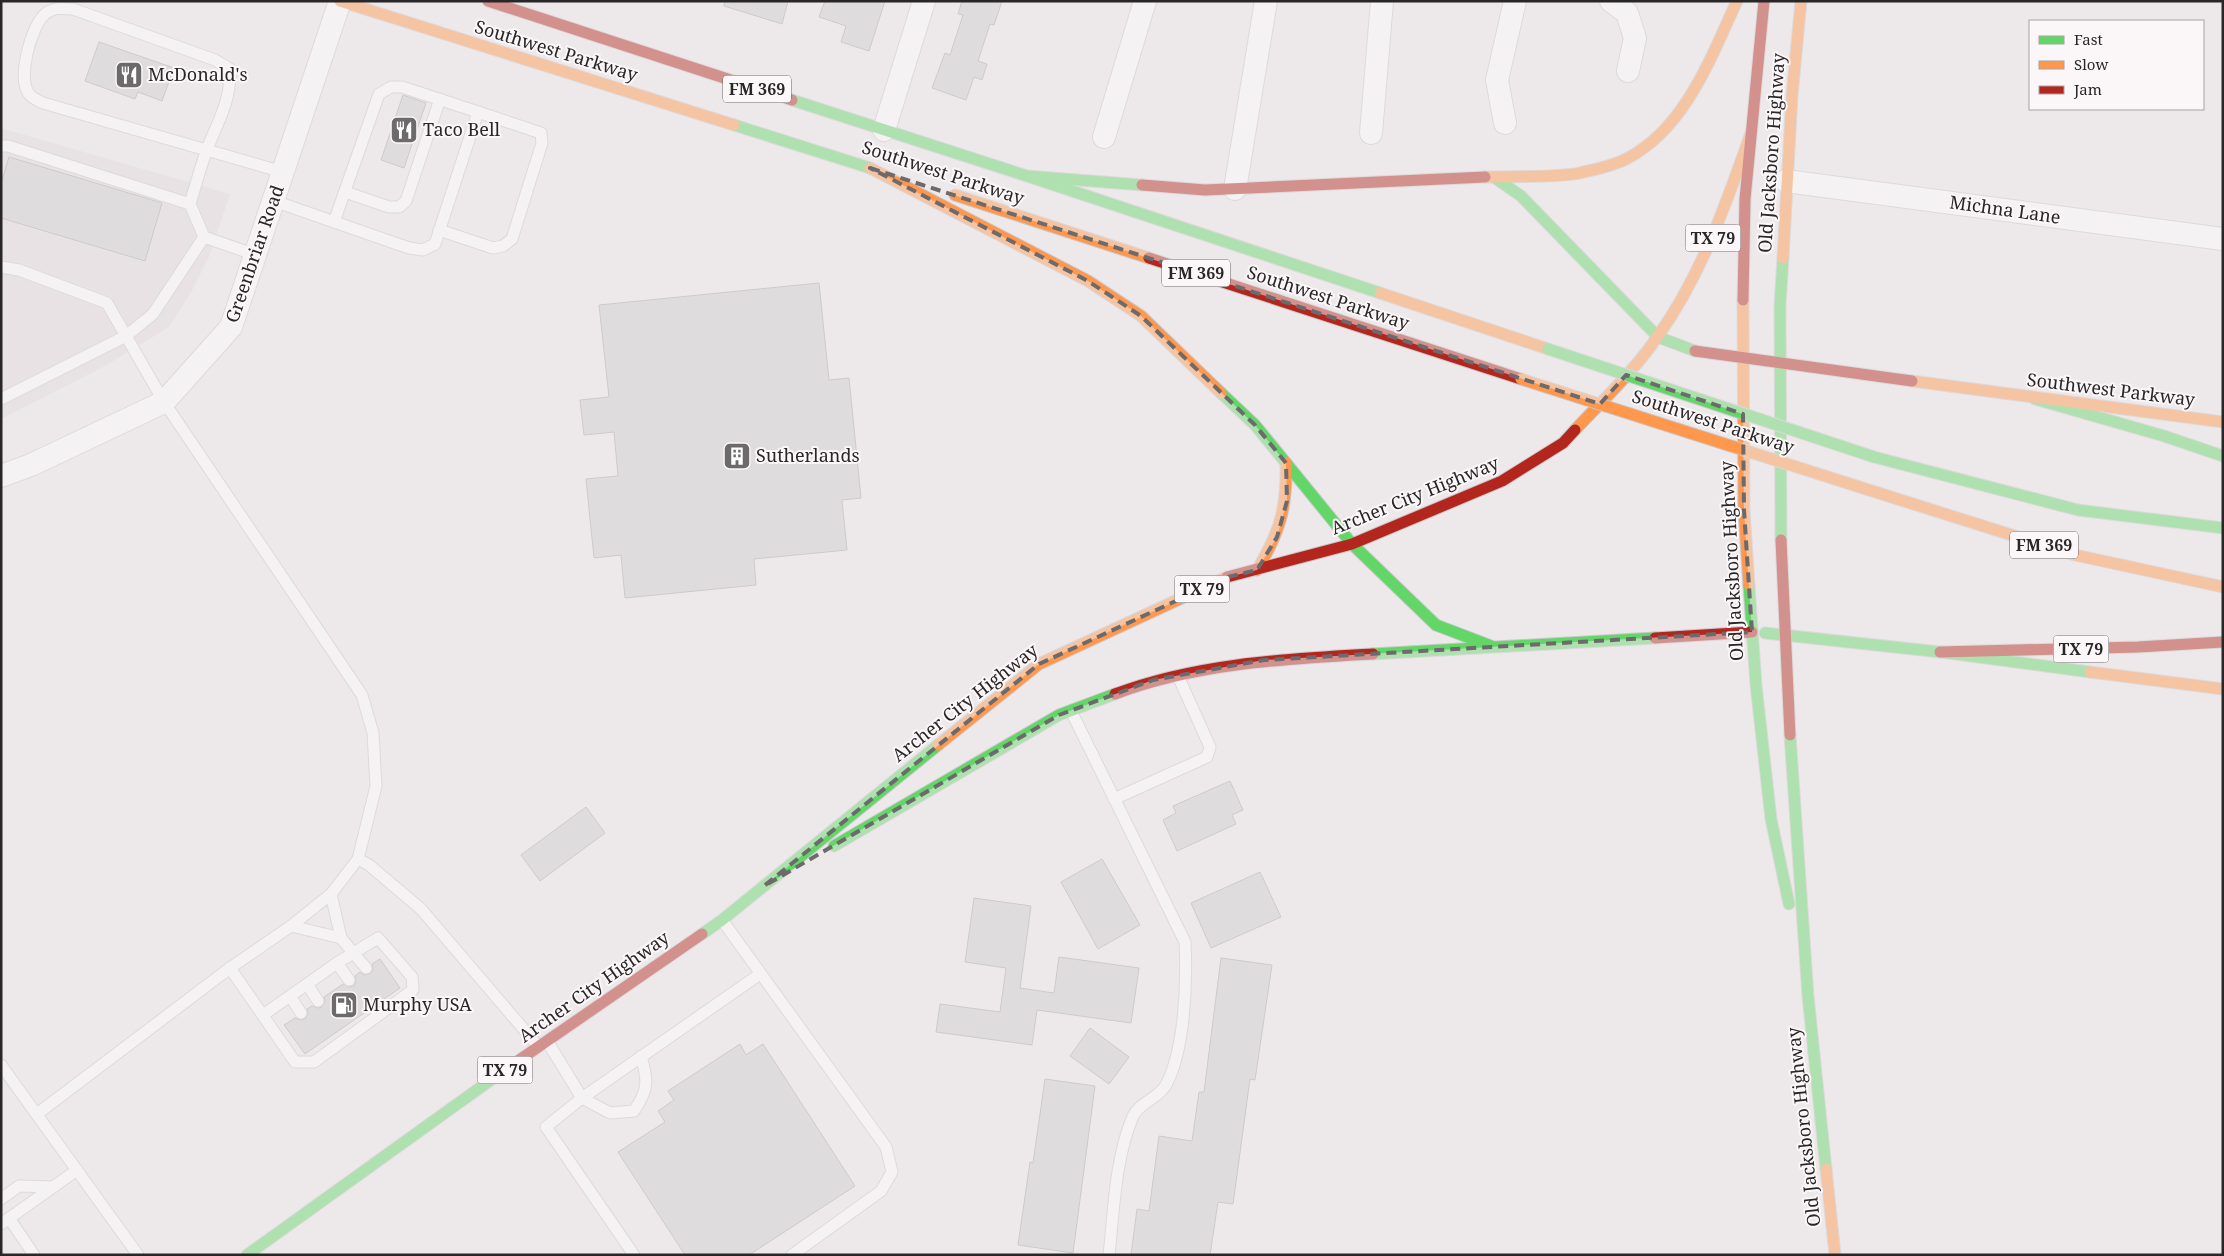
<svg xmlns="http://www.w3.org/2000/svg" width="2224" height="1256" font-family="'Noto Serif',serif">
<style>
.built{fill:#e3dadd}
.building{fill:#cfcdce;stroke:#a7a4a6}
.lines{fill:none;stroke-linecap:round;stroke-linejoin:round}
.lane-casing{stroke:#cac7c8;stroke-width:13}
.street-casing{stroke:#cac7c8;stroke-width:24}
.fast-casing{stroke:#cac7c8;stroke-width:13}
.slow-casing{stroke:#cac7c8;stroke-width:13}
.jam-casing{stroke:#cac7c8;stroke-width:13}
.lane{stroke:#fcfcfc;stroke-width:11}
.street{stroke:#fcfcfc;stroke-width:22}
.fast{stroke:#63d668;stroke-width:11}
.slow{stroke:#ff974d;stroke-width:11}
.jam{stroke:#b3261e;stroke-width:11}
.fast-bridge-casing{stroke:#cac7c8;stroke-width:13;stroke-linecap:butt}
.slow-bridge-casing{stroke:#cac7c8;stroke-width:13;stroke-linecap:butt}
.fast-bridge{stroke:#63d668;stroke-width:11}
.slow-bridge{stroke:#ff974d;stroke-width:11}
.marked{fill:none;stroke:#6d6a6c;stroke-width:4;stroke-dasharray:10 6;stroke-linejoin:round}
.labels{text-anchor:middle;stroke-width:4;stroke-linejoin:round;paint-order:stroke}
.shield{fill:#fbf6f7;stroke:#676465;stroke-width:1}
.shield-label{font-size:16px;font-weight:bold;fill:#282627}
.street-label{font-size:18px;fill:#282627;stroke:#fbf6f7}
.poi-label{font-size:18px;fill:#282627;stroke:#fbf6f7;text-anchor:start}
</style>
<rect width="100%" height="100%" fill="#ede9eb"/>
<polygon class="built" points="1,128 230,194 209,257 192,291 169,327 107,365 1,419"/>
<g class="building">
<polygon points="725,1 788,1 782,24 724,6"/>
<polygon points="825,1 885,1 869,51 841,42 846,26 819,17"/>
<polygon points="962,1 1002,1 994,25 990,24 978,61 987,64 982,80 974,77 966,100 932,88 945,53 950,55 963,15 958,14"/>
<polygon points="99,42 174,68 162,101 138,92 135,99 85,81"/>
<polygon points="403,95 426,103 404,168 381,160"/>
<polygon points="9,157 162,203 145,261 1,218 1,184"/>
<polygon points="819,283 829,380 849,378 861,498 842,500 847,550 754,559 756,585 625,598 621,555 594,558 586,479 618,476 614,432 584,435 580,400 609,397 599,305"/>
<polygon points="1230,781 1243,810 1232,815 1236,824 1177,851 1163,820 1176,813 1173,806"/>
<polygon points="586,807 605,833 540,881 521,855"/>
<polygon points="1102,859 1140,925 1098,949 1061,882"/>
<polygon points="1260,872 1281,917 1211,948 1191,903"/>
<polygon points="974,898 1031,906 1020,988 1054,993 1059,957 1139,968 1131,1023 1037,1010 1032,1045 936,1032 940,1004 1000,1012 1006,968 965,962"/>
<polygon points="1221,958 1272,965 1255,1080 1250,1079 1233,1204 1218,1202 1210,1255 1131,1255 1137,1209 1149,1211 1159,1136 1192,1141 1199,1092 1204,1092"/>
<polygon points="380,959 400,988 305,1054 284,1025 295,1018 301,1020 305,1019 308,1013 307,1009 312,1006 318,1008 322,1007 325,1001 324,997 343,984 349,987 354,986 356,980 355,976 360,972 364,975 370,974 373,970 372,964"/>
<polygon points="1090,1028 1129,1057 1109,1084 1070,1056"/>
<polygon points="740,1044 746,1055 763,1044 855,1186 749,1255 685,1255 618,1152 665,1122 658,1111 674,1100 668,1091"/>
<polygon points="1045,1079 1095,1086 1073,1253 1018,1245 1030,1162 1033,1163"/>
</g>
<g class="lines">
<g class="lane-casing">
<g id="lane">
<polyline points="1,146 8,146 190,204"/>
<polyline points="345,192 389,207 399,207 406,201 440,99"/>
<polyline points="274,201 409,248 423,250 435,244 478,112 402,87 391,87 379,94 334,222"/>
<polyline points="439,230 493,248 503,246 512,239 542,143 541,133 478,112"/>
<path d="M256,255L204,237L190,204C195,187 200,169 206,152C217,122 231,103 230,69L215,60L73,9C62,8 53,7 44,15C31,27 16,81 30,95C33,99 40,101 43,103L283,172"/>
<polyline points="1,267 19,270 107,303 164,402 362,695 373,733 376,786 358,859 331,894 291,926 230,968 37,1114"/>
<polyline points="1,399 126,336 153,314 204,237"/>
<path d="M1071,711L1185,942C1187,982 1185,1049 1166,1085C1159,1098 1139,1103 1133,1116C1115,1159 1114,1209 1109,1255"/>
<polyline points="1114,799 1207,757 1210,747 1178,676"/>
<polyline points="358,859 369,865 421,909 538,1046"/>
<polyline points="331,894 341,938"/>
<polyline points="722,920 886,1147 892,1172 881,1191 792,1255"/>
<polyline points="291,926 341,938 366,968"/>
<polyline points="337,963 349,980"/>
<polyline points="230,968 295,1062 314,1062 413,990 412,977 378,938 337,963 263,1015"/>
<polyline points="307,984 318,1001"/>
<polyline points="290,996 301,1013"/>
<polyline points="547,1041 582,1098 546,1127 634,1255"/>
<path d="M641,1056C648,1080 649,1089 634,1111L610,1113L582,1098L760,974"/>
<polyline points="1,1065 138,1255"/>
<polyline points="1,1199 19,1186 53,1187"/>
<polyline points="9,1218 34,1255"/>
<polyline points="1,1224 77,1170"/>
</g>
</g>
<g class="street-casing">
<g id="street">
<polyline points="1611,1 1627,13 1635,38 1628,71"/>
<polyline points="1505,123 1497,80 1515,1"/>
<polyline points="884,130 924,1"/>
<polyline points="1371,133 1382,1"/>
<polyline points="1104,137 1145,1"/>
<polyline points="1786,181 2223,239"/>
<polyline points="1235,189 1266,1"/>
<polyline points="1,476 31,465 164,402 231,327 340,1"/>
</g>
</g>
<g class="fast-casing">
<g id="fast">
<polyline points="792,100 1027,176 1142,185"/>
<polyline points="734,125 870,168"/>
<polyline points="1027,176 1380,293"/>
<polyline points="1495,178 1521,196 1658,337 1695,351"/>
<polyline points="1221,393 1255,425 1352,544 1436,625 1491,646"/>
<polyline points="2035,399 2164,436 2223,456"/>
<polyline points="1874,457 2078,510 2223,528"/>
<polyline points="1781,540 1780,305 1783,258"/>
<polyline points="1749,585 1756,685 1771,819 1789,904"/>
<polyline points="1765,633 1940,652 2090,672"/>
<polyline points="1373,654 1655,638"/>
<polyline points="1790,735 1808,996 1826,1169"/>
<polyline points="834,846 1059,715 1115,694"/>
<polyline points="702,934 722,920 938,745"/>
<polyline points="247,1255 499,1074"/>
</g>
</g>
<g class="slow-casing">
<g id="slow">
<polyline points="340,1 734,125"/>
<polyline points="870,168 1088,281 1141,316 1221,393"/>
<path d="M1485,177C1512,176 1555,178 1580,173C1596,169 1614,166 1628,158C1686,127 1711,57 1737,1"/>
<polyline points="955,195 1149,258"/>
<polyline points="1783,258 1792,96 1801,1"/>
<polyline points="1380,293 1548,349"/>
<polyline points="1743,300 1744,510 1749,585"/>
<polyline points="1912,381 2223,422"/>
<path d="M1575,430C1603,400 1635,370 1658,336C1702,274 1726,204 1751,133"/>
<polyline points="1869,490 2075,555 2223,587"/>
<path d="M1257,570C1280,532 1287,508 1286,463"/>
<polyline points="2090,672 2223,689"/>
<polyline points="938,745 1039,664 1227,577"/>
<polyline points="1826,1169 1835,1255"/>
</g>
</g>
<g class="jam-casing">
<g id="jam">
<polyline points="488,1 792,100"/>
<polyline points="1142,185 1205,190 1485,177"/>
<polyline points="1149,258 1521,379"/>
<polyline points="1743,300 1745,199 1764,1"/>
<polyline points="1695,351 1912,381"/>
<polyline points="1781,540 1790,735"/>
<polyline points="1227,577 1352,544 1502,481 1563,443 1575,430"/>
<polyline points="1655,638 1752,632"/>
<polyline points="1940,652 2138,647 2223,642"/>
<path d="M1115,694C1198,663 1286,659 1373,654"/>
<polyline points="499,1074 702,934"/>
</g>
</g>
<use href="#lane" class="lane"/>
<use href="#street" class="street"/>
<use href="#fast" class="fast"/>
<use href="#slow" class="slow"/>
<use href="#jam" class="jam"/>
<g class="fast-bridge-casing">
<polyline id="fast-bridge" points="1548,349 1874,457"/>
</g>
<g class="slow-bridge-casing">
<polyline id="slow-bridge" points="1521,379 1869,490"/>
</g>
<use href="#fast-bridge" class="fast-bridge"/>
<use href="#slow-bridge" class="slow-bridge"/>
</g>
<path d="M0 0H2224V1256H0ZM870,168L1600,404L1626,375L1743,414L1744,510L1752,632L1264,660L1153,680L1059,715L764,886L1039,664L1228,577L1257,570L1277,537L1287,501L1286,463L1255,425L1141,316L1088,281Z" fill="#ede9eb" fill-opacity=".55" fill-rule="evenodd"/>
<path class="marked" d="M870,168L1600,404L1626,375L1743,414L1744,510L1752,632L1264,660L1153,680L1059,715L764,886L1039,664L1228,577L1257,570L1277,537L1287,501L1286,463L1255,425L1141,316L1088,281Z"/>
<defs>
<g id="restaurant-square" transform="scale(1.4375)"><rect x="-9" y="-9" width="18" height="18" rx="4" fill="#6d6a6c" stroke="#fbf6f7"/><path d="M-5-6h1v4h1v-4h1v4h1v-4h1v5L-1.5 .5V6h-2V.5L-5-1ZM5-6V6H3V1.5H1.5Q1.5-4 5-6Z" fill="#fff"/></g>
<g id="building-square" transform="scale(1.4375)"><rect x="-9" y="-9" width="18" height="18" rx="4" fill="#6d6a6c" stroke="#fbf6f7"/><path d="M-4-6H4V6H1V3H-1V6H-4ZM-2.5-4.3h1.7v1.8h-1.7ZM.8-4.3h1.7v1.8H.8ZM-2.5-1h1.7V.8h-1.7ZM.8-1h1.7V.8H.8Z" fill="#fff"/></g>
<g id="fuel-square" transform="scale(1.4375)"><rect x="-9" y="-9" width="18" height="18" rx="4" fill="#6d6a6c" stroke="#fbf6f7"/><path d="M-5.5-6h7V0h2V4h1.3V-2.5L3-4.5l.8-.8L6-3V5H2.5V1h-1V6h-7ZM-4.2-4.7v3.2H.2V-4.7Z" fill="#fff"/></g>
</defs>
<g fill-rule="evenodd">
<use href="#restaurant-square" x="129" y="75"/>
<use href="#restaurant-square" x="404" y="130"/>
<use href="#building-square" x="737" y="456"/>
<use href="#fuel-square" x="344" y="1005"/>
</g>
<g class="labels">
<g class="shield">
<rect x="723" y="75.5" width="68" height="27" rx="4"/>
<rect x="1685.5" y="224.5" width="55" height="27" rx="4"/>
<rect x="1162" y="259.5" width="68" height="27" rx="4"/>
<rect x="2010" y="531.5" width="68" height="27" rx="4"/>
<rect x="1174.5" y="575.5" width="55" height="27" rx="4"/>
<rect x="2053.5" y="635.5" width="55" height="27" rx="4"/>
<rect x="477.5" y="1056.5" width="55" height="27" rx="4"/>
</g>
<g class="shield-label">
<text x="757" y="95">FM 369</text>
<text x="1713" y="244">TX 79</text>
<text x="1196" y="279">FM 369</text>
<text x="2044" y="551">FM 369</text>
<text x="1202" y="595">TX 79</text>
<text x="2081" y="655">TX 79</text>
<text x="505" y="1076">TX 79</text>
</g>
<g class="street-label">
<text transform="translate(556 51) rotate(17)" y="6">Southwest Parkway</text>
<text transform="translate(1772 153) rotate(-86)" y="6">Old Jacksboro Highway</text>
<text transform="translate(943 173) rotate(18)" y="6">Southwest Parkway</text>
<text transform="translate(2005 210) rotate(8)" y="6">Michna Lane</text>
<text transform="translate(255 254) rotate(-71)" y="6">Greenbriar Road</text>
<text transform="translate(1328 298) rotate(18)" y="6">Southwest Parkway</text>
<text transform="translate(2111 390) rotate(7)" y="6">Southwest Parkway</text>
<text transform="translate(1713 422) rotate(18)" y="6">Southwest Parkway</text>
<text transform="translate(1415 496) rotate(-22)" y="6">Archer City Highway</text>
<text transform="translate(1732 561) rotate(-93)" y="6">Old Jacksboro Highway</text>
<text transform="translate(965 703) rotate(-38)" y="6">Archer City Highway</text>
<text transform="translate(594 987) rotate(-35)" y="6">Archer City Highway</text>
<text transform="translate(1804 1127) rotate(-96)" y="6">Old Jacksboro Highway</text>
</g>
<g class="poi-label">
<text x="148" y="81">McDonald's</text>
<text x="423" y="136">Taco Bell</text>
<text x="756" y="462">Sutherlands</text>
<text x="363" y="1011">Murphy USA</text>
</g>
</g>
<rect width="2224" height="1256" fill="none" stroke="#282627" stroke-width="5"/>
<rect x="2029" y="20" width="175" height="90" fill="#fbf6f7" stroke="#a7a3a4"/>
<rect x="2039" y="36" width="25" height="8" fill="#63d668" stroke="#a7a3a4"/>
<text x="2074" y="45" font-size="15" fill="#282627">Fast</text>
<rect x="2039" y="61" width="25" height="8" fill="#ff974d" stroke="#a7a3a4"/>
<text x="2074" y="70" font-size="15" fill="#282627">Slow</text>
<rect x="2039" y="86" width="25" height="8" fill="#b3261e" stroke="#a7a3a4"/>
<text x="2074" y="95" font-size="15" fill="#282627">Jam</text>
</svg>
